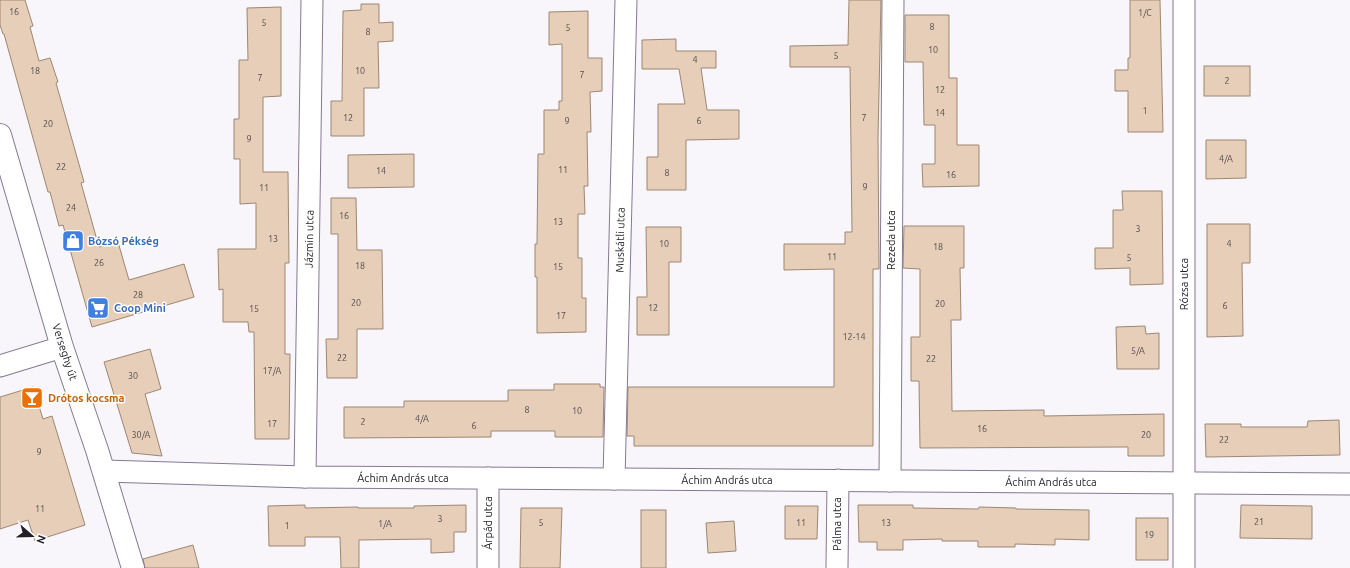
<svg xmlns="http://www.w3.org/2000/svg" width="1350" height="568" font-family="Ubuntu,sans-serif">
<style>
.building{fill:#e6ceb8;stroke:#9d8773}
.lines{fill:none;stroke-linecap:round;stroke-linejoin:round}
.street-casing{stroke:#857992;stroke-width:23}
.secondary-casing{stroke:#857992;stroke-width:24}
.street{stroke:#fff;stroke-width:21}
.secondary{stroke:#fff;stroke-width:22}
.labels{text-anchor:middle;stroke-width:3;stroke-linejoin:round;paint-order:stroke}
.number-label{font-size:9px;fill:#544c4e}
.street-label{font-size:11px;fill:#24202a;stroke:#fff}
.shop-label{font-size:11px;font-weight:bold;fill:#366cbe;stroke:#fff;text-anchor:start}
.food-label{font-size:11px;font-weight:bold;fill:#c56008;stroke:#fff;text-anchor:start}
</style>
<rect width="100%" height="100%" fill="#f8f5fb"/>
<g class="building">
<polygon points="0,0 25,0 33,26 30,27 39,61 50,58 58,82 56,83 84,182 81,183 99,247 118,242 129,280 184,264 194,297 92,327 63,225 59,226 50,192 48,192 4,34 3,34 0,25"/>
<polygon points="849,0 881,0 878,138 879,269 873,269 873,446 634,446 634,436 627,436 628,387 834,387 834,269 784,270 784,244 845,244 845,232 852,232 850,67 790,67 790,46 848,45"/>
<polygon points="1130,0 1160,0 1163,132 1128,132 1128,91 1115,91 1115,70 1128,70 1128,58 1130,58"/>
<polygon points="361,4 379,4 379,23 393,22 393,41 378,42 379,88 364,88 364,136 331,136 331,101 342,101 343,11 361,10"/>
<polygon points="281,7 281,96 263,97 263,172 288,172 289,263 285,263 285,354 290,354 289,439 255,439 254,332 249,332 248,322 223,322 223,289 219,290 218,249 256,249 256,203 240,204 240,159 234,159 234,119 239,119 239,60 248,60 247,8"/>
<polygon points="588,11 588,58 602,58 602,91 590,92 591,132 587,132 588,186 584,186 585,214 578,214 578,258 582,258 582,298 586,298 586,332 537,333 537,277 535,277 535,244 537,244 538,154 544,154 544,110 559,110 559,101 562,101 562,44 549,45 549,12"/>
<polygon points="905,15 949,15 949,78 957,78 957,145 979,145 979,186 923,187 922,164 935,164 935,125 924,125 923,62 905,62"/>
<polygon points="676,39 676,51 716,51 716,68 701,68 707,110 739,110 739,139 686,140 686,190 647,190 647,157 658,157 658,104 685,104 679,69 642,69 642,40"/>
<rect x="1204" y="66" width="46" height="30"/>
<polygon points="1206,140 1246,140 1246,178 1206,179"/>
<polygon points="414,154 414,187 348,188 348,155"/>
<polygon points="1122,191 1162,191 1163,284 1130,285 1130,268 1095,269 1095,248 1113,248 1113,210 1123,210"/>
<polygon points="331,198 356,198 357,250 382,250 383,329 357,329 357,378 327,378 326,339 338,339 338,234 331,234"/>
<polygon points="1207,224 1250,224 1250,263 1242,263 1243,336 1207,337"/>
<polygon points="904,226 964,226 964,268 960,268 961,320 951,320 952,411 1044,410 1044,416 1164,414 1164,456 1128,456 1128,447 920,448 919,381 911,381 911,337 920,337 920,269 903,268"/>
<polygon points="646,227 681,227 681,262 669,262 669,335 637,335 637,297 647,297"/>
<polygon points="1145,326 1146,334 1159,333 1159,369 1117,369 1116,327"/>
<polygon points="150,349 161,389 145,394 162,456 132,453 104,362"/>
<polygon points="554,384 600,384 600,387 604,387 603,437 555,437 555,431 491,431 491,437 344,438 344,407 404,407 404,401 508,401 508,390 554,390"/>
<polygon points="33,387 43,419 52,416 85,525 35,541 28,520 0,529 0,397"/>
<polygon points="1339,420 1340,455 1206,457 1205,424 1241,424 1241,427 1307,427 1308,421"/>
<polygon points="305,505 305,508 358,507 358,508 414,508 414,506 466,505 466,532 454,532 454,552 431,553 431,539 359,540 359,568 341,568 340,537 305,537 305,546 269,546 268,506"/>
<polygon points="858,505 913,505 913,508 978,509 979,507 1016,508 1016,509 1089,510 1089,540 1055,539 1055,545 1015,544 1015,547 978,547 978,541 942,541 942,539 903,540 903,550 877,550 877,542 859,542"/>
<polygon points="1241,505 1312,506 1312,539 1240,538"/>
<polygon points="785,506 818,506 817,539 785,539"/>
<polygon points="521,508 562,508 560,568 520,568"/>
<rect x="641" y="510" width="25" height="58"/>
<rect x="1136" y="518" width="32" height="42"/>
<polygon points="734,521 736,551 708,553 706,523"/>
<polygon points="193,545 199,568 145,568 143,559"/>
</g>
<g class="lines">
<g class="street-casing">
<g id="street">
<polyline points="1184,0 1184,568"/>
<polyline points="0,366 62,347"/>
<polyline points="104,471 305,477 1350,484"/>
<polyline points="305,477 312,0"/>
<polyline points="614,479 626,0"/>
<polyline points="890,481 893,0"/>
<polyline points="488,568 488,478"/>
<polyline points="837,568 838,480"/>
</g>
</g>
<g class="secondary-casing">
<polyline id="secondary" points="0,135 62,347 97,450 133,568"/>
</g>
<use href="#street" class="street"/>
<use href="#secondary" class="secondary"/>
</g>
<defs>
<g id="shop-square" transform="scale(1.15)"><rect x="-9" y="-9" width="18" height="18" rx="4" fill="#3f7fe0" stroke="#fff"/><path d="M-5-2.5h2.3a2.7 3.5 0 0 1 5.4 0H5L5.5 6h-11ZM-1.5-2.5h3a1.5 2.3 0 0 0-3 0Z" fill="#fff"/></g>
<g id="supermarket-square" transform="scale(1.15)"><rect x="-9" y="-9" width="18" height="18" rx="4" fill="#3f7fe0" stroke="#fff"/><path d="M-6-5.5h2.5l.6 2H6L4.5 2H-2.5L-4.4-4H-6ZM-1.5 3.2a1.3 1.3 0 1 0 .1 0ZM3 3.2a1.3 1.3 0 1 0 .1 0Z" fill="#fff"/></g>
<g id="bar-square" transform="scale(1.15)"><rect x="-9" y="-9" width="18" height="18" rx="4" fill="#e8710a" stroke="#fff"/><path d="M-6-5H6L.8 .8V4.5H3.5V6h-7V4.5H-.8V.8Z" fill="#fff"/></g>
</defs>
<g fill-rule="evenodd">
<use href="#shop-square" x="73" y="241"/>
<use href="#supermarket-square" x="98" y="308"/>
<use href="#bar-square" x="32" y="398"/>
</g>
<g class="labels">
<g class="number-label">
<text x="14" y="15">16</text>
<text x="1145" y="16">1/C</text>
<text x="264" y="26">5</text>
<text x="932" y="30">8</text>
<text x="568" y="31">5</text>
<text x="368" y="35">8</text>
<text x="933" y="53">10</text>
<text x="836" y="59">5</text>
<text x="695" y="63">4</text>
<text x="35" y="74">18</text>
<text x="360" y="74">10</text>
<text x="582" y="78">7</text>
<text x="260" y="81">7</text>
<text x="1227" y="84">2</text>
<text x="940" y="93">12</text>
<text x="1145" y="114">1</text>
<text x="940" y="116">14</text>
<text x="348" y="121">12</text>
<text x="864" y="121">7</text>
<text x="567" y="124">9</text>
<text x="699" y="124">6</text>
<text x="48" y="127">20</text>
<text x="249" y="142">9</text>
<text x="1226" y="162">4/A</text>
<text x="61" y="170">22</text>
<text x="563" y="173">11</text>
<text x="381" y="174">14</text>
<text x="667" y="176">8</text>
<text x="951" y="178">16</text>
<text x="865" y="190">9</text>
<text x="264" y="191">11</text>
<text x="71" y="211">24</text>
<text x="344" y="219">16</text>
<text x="558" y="225">13</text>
<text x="1138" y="232">3</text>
<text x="273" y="242">13</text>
<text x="664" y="247">10</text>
<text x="1229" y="247">4</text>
<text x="938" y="250">18</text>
<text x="832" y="260">11</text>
<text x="1129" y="261">5</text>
<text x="99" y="266">26</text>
<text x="360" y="269">18</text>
<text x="558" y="270">15</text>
<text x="138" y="298">28</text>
<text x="356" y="306">20</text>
<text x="940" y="307">20</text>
<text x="1225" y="309">6</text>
<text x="653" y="311">12</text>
<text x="254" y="312">15</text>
<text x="561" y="319">17</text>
<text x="854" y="340">12-14</text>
<text x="1138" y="354">5/A</text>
<text x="342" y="361">22</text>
<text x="931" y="362">22</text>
<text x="272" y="374">17/A</text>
<text x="133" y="379">30</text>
<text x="527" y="413">8</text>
<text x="577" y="414">10</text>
<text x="422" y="422">4/A</text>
<text x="363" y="425">2</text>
<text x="272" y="427">17</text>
<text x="474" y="429">6</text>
<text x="982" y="432">16</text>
<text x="141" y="438">30/A</text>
<text x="1146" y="438">20</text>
<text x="1224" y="443">22</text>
<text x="39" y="455">9</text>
<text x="40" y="512">11</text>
<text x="440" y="522">3</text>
<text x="1259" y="525">21</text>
<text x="541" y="526">5</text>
<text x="801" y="526">11</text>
<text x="886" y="526">13</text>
<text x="385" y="527">1/A</text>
<text x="287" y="529">1</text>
<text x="1149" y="538">19</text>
</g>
<g class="street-label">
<text transform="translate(309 239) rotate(-89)" y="4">Jázmin utca</text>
<text transform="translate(620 240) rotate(-89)" y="4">Muskátli utca</text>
<text transform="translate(891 240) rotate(-90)" y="4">Rezeda utca</text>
<text transform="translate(1184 284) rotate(-90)" y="4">Rózsa utca</text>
<text transform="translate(65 352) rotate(72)" y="4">Verseghy út</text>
<text x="403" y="482">Áchim András utca</text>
<text x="727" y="484">Áchim András utca</text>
<text x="1051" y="486">Áchim András utca</text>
<text transform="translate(488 523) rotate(-90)" y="4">Árpád utca</text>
<text transform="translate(837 524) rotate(-90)" y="4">Pálma utca</text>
</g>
<g class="shop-label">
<text x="88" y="245">Bózsó Pékség</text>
<text x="114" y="312">Coop Mini</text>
</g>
<g class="food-label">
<text x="48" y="402">Drótos kocsma</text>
</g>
</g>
<g transform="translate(32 536) rotate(110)" stroke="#ffffff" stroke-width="3" paint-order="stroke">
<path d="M0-3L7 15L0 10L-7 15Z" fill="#24202a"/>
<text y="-6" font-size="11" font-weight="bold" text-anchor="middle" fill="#24202a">N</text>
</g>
</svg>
